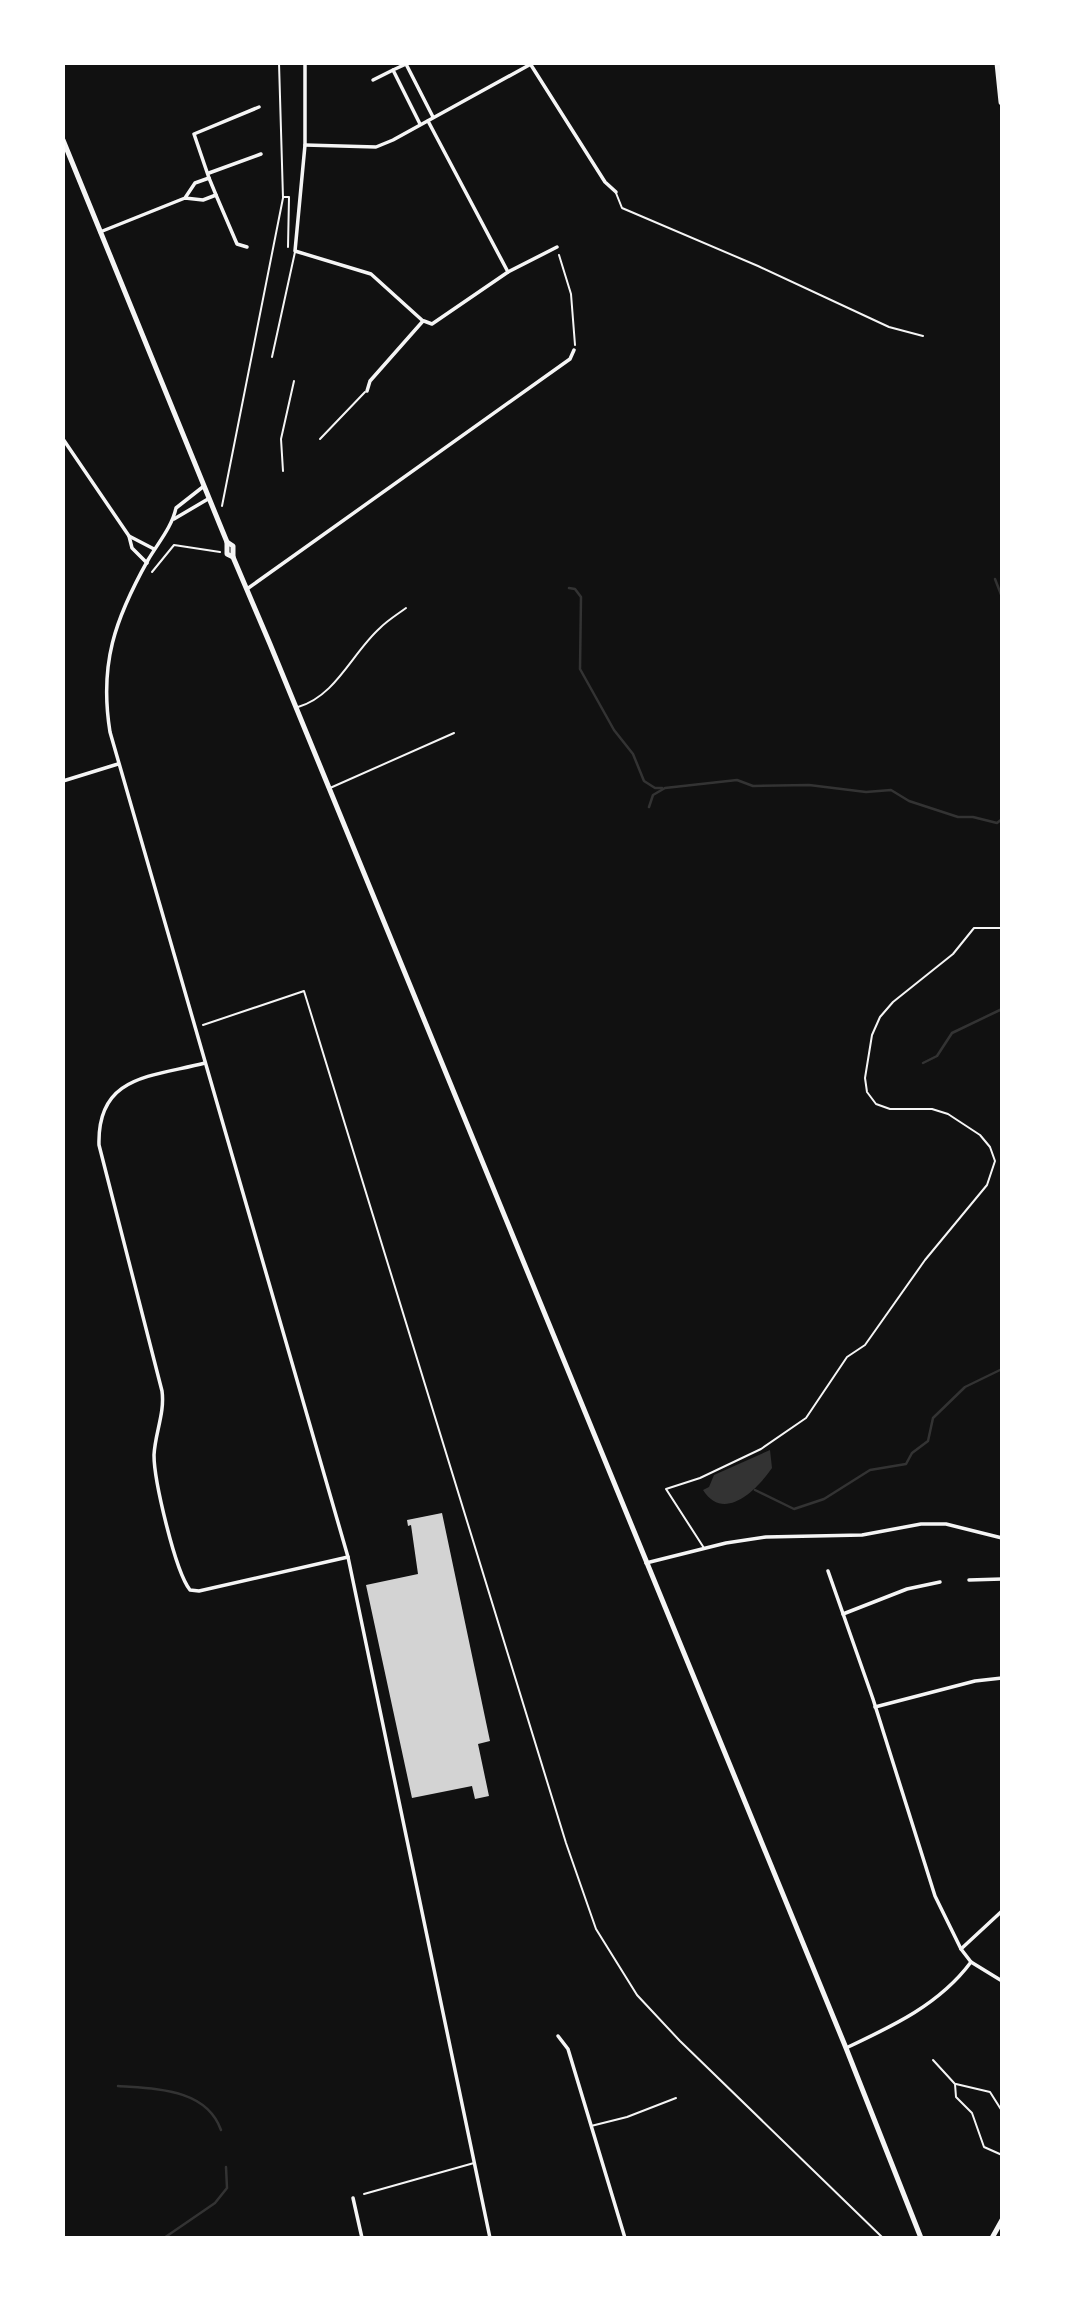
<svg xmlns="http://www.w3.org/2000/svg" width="1065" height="2301" font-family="'Public Sans',sans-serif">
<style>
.water{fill:#333}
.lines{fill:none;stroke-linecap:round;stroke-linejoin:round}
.stream{stroke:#333;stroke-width:2.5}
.building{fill:#d3d3d3}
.path{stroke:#f5f5f5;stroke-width:2}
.service{stroke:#f5f5f5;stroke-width:2}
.minor{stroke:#f5f5f5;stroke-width:3.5}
.secondary{stroke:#f5f5f5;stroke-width:5}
.motorway{stroke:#f5f5f5;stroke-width:7}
</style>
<rect width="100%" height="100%" fill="#111"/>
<path class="water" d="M770,1450L772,1468C757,1490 724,1523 703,1490L709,1487L714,1475Z"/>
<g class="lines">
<g class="stream">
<polyline points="995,579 1002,597"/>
<polyline points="569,588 575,589 581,597 580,669 614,730 633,754 644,781 655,788 662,788"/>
<polyline points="649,807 653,795 665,788 737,780 753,786 809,785 866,792 891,790 909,801 958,817 973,817 997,823 1002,819"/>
<polyline points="923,1063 937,1056 952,1033 1002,1009"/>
<polyline points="755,1490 794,1509 824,1499 870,1470 906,1464 912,1453 928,1441 933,1418 965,1387 1002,1369"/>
<path d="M118,2086C155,2089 206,2088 221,2130"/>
<polyline points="164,2238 215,2203 227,2188 226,2167"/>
</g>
</g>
<polygon class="building" points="442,1513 490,1741 478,1744 489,1796 475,1799 472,1786 412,1798 366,1585 418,1574 411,1525 408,1526 407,1520"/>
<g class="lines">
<g class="path">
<polyline points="284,197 289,197 288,247"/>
<polyline points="559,255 571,294 575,345"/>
<polyline points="283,471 281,439 294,381"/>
<polyline points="222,506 283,198 279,63"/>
<polyline points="152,572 174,545 220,552"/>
<polyline points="203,1025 304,991 566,1843 596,1929 637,1995 680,2041 883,2238"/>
<polyline points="933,2060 955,2084 956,2097 972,2113 984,2147 1002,2155"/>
<polyline points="956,2084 990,2092 1002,2111"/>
</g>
<g class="service">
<polyline points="616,193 622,208 758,266 889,327 923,336"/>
<polyline points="272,357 295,252"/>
<polyline points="320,439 365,392"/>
<path d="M298,707C336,696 352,653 380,628C388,620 398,614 406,608"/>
<polyline points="330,788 454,733"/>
<polyline points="704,1548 666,1489 700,1478 761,1449 806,1418 847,1357 865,1345 925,1260 987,1185 995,1161 990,1147 980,1135 948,1114 932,1109 890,1109 876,1104 867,1092 865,1078 872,1035 880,1017 893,1002 953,954 974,928 1002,928"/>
<polyline points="591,2126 627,2117 676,2098"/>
<polyline points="364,2194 474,2163"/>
</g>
<g class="minor">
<polyline points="305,63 305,145 295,251 371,274 423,321"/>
<polyline points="531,65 605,182 616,192"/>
<polyline points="373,80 393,70"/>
<polyline points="428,121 508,272"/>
<polyline points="420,124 393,70 406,64 433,117"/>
<polyline points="305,145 376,147 393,140 531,64"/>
<polyline points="209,173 261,154"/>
<polyline points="209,178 194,134 259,107"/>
<polyline points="216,195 237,244 247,247"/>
<polyline points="100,232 185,198 203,200 216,195 209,178 195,183 185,198"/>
<polyline points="424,321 432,324 508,272 557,247"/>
<polyline points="367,391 370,381 423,321"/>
<polyline points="63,439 129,536 132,548 147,563"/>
<path d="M204,486L176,508C172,527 158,543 148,560C115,619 99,664 110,732L348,1557L490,2238"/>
<polyline points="174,519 208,499"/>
<polyline points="129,536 154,549"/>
<polyline points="247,589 570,359 574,350"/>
<polyline points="63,781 118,764"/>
<path d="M205,1063C151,1077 97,1075 99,1145L162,1391C165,1413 155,1433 154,1455C154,1480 175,1571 190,1590L199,1591L348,1557"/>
<polyline points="646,1563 726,1543 766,1537 862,1535 921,1524 946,1524 1002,1538"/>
<polyline points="828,1571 873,1699 935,1896 961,1949 971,1962 1002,1981"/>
<polyline points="969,1580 1002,1579"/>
<polyline points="843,1614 907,1589 940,1582"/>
<polyline points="875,1707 975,1681 1002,1678"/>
<polyline points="961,1949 1002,1911"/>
<polyline points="558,2036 568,2049 625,2238"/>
<path d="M846,2048C893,2026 940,2004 971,1962"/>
<polyline points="353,2198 362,2238"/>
</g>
<g class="secondary">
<polyline points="63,140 220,525 227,542 233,546 233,557"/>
<polyline points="227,542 227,554 233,557 270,644 846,2048 921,2238"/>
<polyline points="992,2238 1002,2220"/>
</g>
<polyline class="motorway" points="998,63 1002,102"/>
</g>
<rect width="1065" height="2301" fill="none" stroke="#ffffff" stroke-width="130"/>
</svg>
